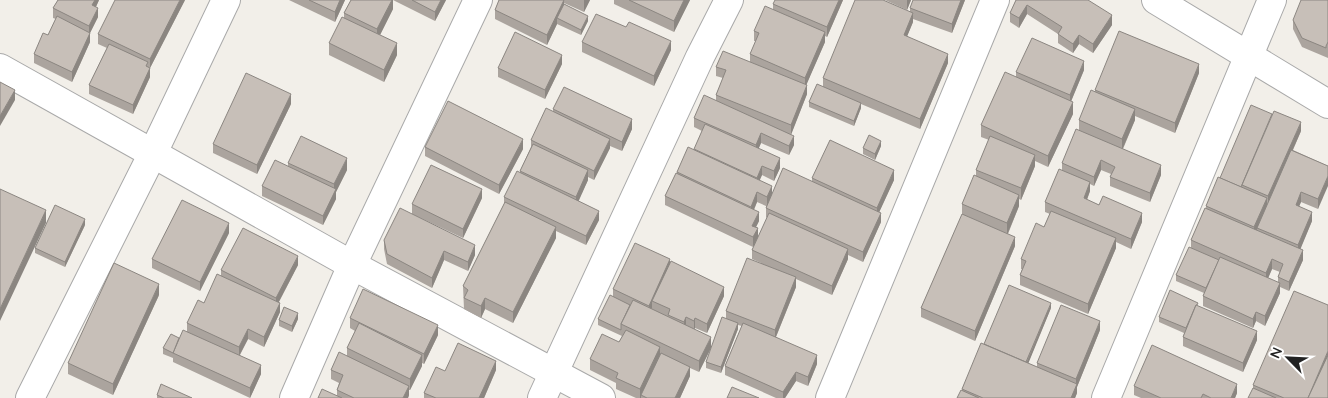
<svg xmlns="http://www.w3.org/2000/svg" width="1328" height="398" font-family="Quicksand,sans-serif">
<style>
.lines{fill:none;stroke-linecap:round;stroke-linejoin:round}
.minor-casing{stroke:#a9a9a9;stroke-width:30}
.tertiary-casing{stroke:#a9a9a9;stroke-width:30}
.minor{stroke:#fff;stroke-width:28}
.tertiary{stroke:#fff;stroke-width:28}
.wall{fill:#aba49e;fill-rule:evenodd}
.shaded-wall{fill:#8b8681}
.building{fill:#c7bfb8;stroke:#8b8681}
</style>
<rect width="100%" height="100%" fill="#f2efe9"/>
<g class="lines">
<g class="minor-casing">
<g id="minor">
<polyline points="0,68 352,265 601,398"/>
<polyline points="30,398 153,153 226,0"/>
<polyline points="294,398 352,265 478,0"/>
<polyline points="542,398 700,57 729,0"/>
<polyline points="830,398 995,0"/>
<polyline points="1106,398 1272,0"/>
</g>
</g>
<g class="tertiary-casing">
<polyline id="tertiary" points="1156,0 1328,104"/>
</g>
<use href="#minor" class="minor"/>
<use href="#tertiary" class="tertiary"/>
</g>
<g class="wall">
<polygon points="58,0 99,0 96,7 98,17 90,33 90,42 72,82 34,63 34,54 48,35 56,19 53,18 53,8"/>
<polygon points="185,0 150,68 150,77 133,114 89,94 89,85 107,48 98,44 98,34"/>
<polygon points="289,0 345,0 335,22"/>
<polygon points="351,0 446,0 435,21 393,0 393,9 380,35 397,55 384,82 329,55 329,43 344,18 344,13"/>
<polygon points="499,0 590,0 584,12 564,3 564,4 588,21 581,35 557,24 547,45 495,19 495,10"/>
<polygon points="614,0 690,0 674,32 614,4"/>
<polygon points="843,0 827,37 825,36 825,42 806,85 807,94 791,134 794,145 789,155 761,143 758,149 780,168 774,181 762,175 759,180 772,194 812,181 812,178 894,180 879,212 881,222 863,262 848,255 848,259 832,295 796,279 796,287 776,337 817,364 808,386 796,381 785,398 776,398 725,375 725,366 742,326 738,325 738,329 721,373 706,368 706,362 726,319 726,311 761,263 752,259 752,250 767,218 766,217 766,206 757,202 754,210 759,221 756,227 758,238 753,247 665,205 665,196 677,172 694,150 702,131 694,127 694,118 716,100 716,95 723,78 716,76 716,67 750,62 750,54 756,41 754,41 754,31 773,10 773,4"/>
<polygon points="885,0 911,0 907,10"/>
<polygon points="965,0 952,33 913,19 913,22 907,36 948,63 920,129 861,104 861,108 854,126 809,107 809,102 823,87 823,78 910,11 910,8"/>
<polygon points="1016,0 1112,25 1093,53 1079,44 1073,53 1058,43 1058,34 1027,14 1019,28 1010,22 1010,13"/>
<polygon points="1328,0 1328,58 1302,47 1293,29 1293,20"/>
<polygon points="626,27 671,50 654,86 582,52 582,42"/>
<polygon points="562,64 545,99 498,77 498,68"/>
<polygon points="1084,70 1071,101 1073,114 1048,167 1035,161 1035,166 1021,200 1019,199 1019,206 1008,234 1015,246 975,341 921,317 921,308 962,215 962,204 976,176 976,170 989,140 981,137 981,125 1016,77 1016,72"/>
<polygon points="1199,73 1175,133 1135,116 1135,120 1123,149 1161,175 1150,202 1110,186 1110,177 1111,174 1101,170 1094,186 1090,184 1090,191 1087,200 1142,222 1131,249 1116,242 1116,248 1088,314 1020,285 1020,275 1022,269 1021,269 1021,259 1044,227 1050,214 1045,212 1045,202 1062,170 1062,163 1079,130 1079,120 1095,91 1095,90"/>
<polygon points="291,104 257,174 213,153 213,144"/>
<polygon points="553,109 632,129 622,151 610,146 610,148 594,180 588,177 588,180 578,201 599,220 586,245 556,231 556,238 513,323 485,309 481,318 464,309 463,286 504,204 504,197 520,173 520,171 531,147 531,140 553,112"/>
<path d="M1301,131L1293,150L1328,166L1318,209L1301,202L1299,206L1312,221L1300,249L1303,260L1289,291L1280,287V293L1265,326L1256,321L1253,328L1203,306V296L1204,293L1176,281V275L1191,248V240L1206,208V206L1220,178ZM1272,269L1280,272L1278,277V283L1268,278Z"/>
<polygon points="881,146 875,160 863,154 863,148"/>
<polygon points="425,147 523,149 499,194 425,156"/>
<polygon points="288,163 347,170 336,192 336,199 323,225 262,196 262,186 288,166"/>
<polygon points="482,198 463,238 412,214 412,204"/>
<polygon points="85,225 65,267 35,253 35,248"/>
<polygon points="229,233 200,291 152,268 152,259"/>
<polygon points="384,240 475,255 468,271 444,260 432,288 387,264 384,249"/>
<polygon points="670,262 724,296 707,333 695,328 694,329 711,348 699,372 690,368 690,376 680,398 636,398 616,389 616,383 590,370 590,359 619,342 622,336 598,325 598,319 613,296 613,289"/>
<polygon points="298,265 279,302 280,312 264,347 248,339 240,355 261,374 250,398 173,362 173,358 163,354 163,348 179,338 187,332 187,323 204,303 221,276 221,270"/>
<polygon points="159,295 113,395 68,374 68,363"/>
<polygon points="1198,306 1257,340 1243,372 1183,346 1183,337 1184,333 1159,322 1159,317"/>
<polygon points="1051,308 1028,363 1037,367 1037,363 1100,330 1077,387 1077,393 1075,398 957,398 962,391 962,389 984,344"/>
<polygon points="350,318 438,335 424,364 422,363 422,366 410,390 409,390 409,395 408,398 318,398 337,395 337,390 339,383 331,379 331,370 347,356 347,348 355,331 350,328"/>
<polygon points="298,319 292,332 279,326 279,320"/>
<polygon points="496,370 484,398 424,398 424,393 445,371"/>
<polygon points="1253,385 1328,398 1248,398 1253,388"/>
<polygon points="1134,386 1237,393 1235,398 1141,398 1134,395"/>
<polygon points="157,395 192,398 157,398"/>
</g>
<g class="shaded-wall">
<polygon points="95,0 99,0 92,15 92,5"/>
<polygon points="180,0 185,0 150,68 150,59"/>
<polygon points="340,0 345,0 335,22 335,12"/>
<polygon points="392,0 393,0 393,9 377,41 377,29"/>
<polygon points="441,0 446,0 435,21 435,12"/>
<polygon points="564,0 564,9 557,18 557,24 547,45 547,35"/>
<polygon points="584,0 590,0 584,12"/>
<polygon points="684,0 690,0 674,32 674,21"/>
<polygon points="839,0 843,0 827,37 827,27"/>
<polygon points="907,0 911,0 907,10"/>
<polygon points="961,0 965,0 952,33 952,24"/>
<polygon points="1027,5 1027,14 1019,28 1019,18"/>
<polygon points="98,8 98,17 89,35 89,26"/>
<polygon points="913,13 913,22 904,44 904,35"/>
<polygon points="1112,15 1112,25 1093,53 1093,44"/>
<polygon points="588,16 588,21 581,35 581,30"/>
<polygon points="825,32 825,42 805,88 805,78"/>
<polygon points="90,33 90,42 72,82 72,72"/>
<polygon points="1079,35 1079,44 1073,53 1073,44"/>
<polygon points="671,41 671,50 654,86 654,76"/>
<polygon points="397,43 397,55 384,82 384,70"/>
<polygon points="948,54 948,63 920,129 920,119"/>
<polygon points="562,55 562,64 545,99 545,90"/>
<polygon points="1084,61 1084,70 1070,104 1070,95"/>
<polygon points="1199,64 1199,73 1175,133 1175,123"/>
<polygon points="150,68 150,77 133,114 133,105"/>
<polygon points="807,85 807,94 791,135 791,125"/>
<polygon points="15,90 15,100 0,126 0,116"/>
<polygon points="291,94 291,104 257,174 257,165"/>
<polygon points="1073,102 1073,114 1048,167 1048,156"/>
<polygon points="861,103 861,108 854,126 854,121"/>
<polygon points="1135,109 1135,120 1122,150 1122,139"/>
<polygon points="632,119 632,129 622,151 622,142"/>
<polygon points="1301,122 1301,131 1268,206 1268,196"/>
<polygon points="761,133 761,143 756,155 756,145"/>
<polygon points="794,136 794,145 789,155 789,146"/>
<polygon points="523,139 523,149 499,194 499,185"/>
<polygon points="610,139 610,148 594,180 594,171"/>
<polygon points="881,141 881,146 875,160 875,154"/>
<polygon points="1035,155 1035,166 1021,200 1021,188"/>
<polygon points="347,158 347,170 336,192 336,199 323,225 323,216 334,192 334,184"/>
<polygon points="780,158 780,168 774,181 774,171"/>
<polygon points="1101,160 1101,170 1094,186 1094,177"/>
<polygon points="1161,165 1161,175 1150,202 1150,193"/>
<polygon points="762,166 762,175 757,187 757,178"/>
<polygon points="588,170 588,180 576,207 576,197"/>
<polygon points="894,170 894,180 877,217 877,208"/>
<polygon points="1328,176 1328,186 1318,209 1318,199"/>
<polygon points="1090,182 1090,191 1084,207 1084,198"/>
<polygon points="772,186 772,196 767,206 767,197"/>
<polygon points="482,189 482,198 463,238 463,229"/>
<polygon points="757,192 757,202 751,216 751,207"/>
<polygon points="1301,192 1301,202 1296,214 1296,205"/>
<polygon points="1019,195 1019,206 1007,235 1007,223"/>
<polygon points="1267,198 1267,207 1254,236 1254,227"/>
<polygon points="46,210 46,223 0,321 0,309"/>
<polygon points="599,211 599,220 586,245 586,236"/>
<polygon points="759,212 759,221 752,235 752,226"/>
<polygon points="1312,212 1312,221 1298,255 1298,245"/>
<polygon points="881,213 881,222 863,262 863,252"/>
<polygon points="1142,213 1142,222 1131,249 1131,239"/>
<polygon points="85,219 85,225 65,267 65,262"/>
<polygon points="229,223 229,233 200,291 200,282"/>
<polygon points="556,227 556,238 513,323 513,312"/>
<polygon points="758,228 758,238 753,247 753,237"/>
<polygon points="1015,237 1015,246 975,341 975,331"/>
<polygon points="1116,238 1116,248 1088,314 1088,304"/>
<polygon points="475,245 475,255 468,271 468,262"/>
<polygon points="848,249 848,259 832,295 832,286"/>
<polygon points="1303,250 1303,260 1289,291 1289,282"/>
<polygon points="444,251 444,260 432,288 432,278"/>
<polygon points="298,256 298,265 276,307 276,298"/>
<polygon points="670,259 670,269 652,301 652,308 649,315 649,306"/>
<polygon points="1272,259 1272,269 1266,283 1266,273"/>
<polygon points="796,277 796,287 775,339 775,330"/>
<polygon points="1280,283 1280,293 1265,326 1265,316"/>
<polygon points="159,284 159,295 113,395 113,384"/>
<polygon points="724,287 724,296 707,333 707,324"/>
<polygon points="485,298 485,309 481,318 481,306"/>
<polygon points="280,303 280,312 264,347 264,337"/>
<polygon points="1051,303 1051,308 1026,369 1026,364"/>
<polygon points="1256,312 1256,321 1253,328 1253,319"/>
<polygon points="298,313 298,319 292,332 292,326"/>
<polygon points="686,317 686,327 684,332 684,322"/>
<polygon points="695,318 695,328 694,330 694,321"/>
<polygon points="1100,321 1100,330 1077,387 1077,393 1075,398 1071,398 1076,385 1076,379"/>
<polygon points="738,323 738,329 721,373 721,367"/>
<polygon points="438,325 438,335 424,364 424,354"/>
<polygon points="248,329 248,339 239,356 239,347"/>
<polygon points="1257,331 1257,340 1243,372 1243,363"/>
<polygon points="711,337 711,348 699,372 699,361"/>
<polygon points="660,347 660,358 641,395 641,398 640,398 640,389"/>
<polygon points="1328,351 1328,357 1308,398"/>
<polygon points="422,355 422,366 410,390 410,379"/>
<polygon points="817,355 817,364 808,386 808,377"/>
<polygon points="496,361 496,370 484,398 479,398"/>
<polygon points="261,365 261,374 250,398 250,388"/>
<polygon points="690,367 690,376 680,398 675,398"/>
<polygon points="796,372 796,381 785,398 783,398 783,392"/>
<polygon points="1237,384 1237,393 1235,398 1231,398"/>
<polygon points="409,386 409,395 408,398 403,398"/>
</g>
<g class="building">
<polygon points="58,0 95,0 92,5 98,8 89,26 53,8"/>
<polygon points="115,0 180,0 150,59 98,34"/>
<polygon points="309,0 340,0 335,12"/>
<polygon points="351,0 392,0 377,29 344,13"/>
<polygon points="412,0 441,0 435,12"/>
<polygon points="499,0 564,0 547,35 495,10"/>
<polygon points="629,0 684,0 674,21"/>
<polygon points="775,0 839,0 827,27 773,4"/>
<polygon points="855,0 883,0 913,13 904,35 948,54 920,119 823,78"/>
<polygon points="913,0 961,0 952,24 910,8"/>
<polygon points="1016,0 1088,0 1112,15 1093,44 1079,35 1073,44 1058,34 1062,27 1027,5 1019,18 1010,13"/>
<polygon points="1301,0 1328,0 1328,42 1326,46 1326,48 1302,38 1293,20"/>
<polygon points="564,4 588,16 581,30 557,18"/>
<polygon points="765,6 825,32 805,78 750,54 759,33 754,31"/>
<polygon points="596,14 626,27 629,22 671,41 654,76 582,42"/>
<polygon points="57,16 90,33 72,72 34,54 43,33 48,35"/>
<polygon points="342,17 397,43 384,70 329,43"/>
<polygon points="1119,31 1199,64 1175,123 1095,90"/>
<polygon points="515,32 562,55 545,90 498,68"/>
<polygon points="1032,38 1084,61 1070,95 1016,72"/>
<polygon points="109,44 148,62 146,66 150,68 133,105 89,85"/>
<polygon points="723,51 807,85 791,125 716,95 726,70 716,67"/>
<polygon points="1005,72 1073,102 1048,156 981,125"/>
<polygon points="246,73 291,94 257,165 213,144"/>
<polygon points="0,82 15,90 0,116"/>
<polygon points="817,84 861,103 854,121 809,102"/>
<polygon points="564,87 632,119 622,142 553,109"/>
<polygon points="1091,90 1135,109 1122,139 1079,120"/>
<polygon points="704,95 794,136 789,146 761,133 756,145 694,118"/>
<polygon points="448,101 523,139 499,185 425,147"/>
<polygon points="1251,105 1272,114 1241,187 1220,178"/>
<polygon points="546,108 610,139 594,171 531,140"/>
<polygon points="1274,111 1301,122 1268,196 1242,185"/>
<polygon points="705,124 780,158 774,171 762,166 757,178 694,149"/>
<polygon points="1076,129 1161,165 1150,193 1110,177 1115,167 1101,160 1094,177 1062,163"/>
<polygon points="869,135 881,141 875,154 863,148"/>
<polygon points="301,136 347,158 334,184 288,163"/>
<polygon points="990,136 1035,155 1021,188 976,170"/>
<polygon points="830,140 894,170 877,208 812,178"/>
<polygon points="533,144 588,170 576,197 520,171"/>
<polygon points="688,147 772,186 767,197 757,192 751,207 677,172"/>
<polygon points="1291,150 1328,166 1328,176 1318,199 1301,192 1296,205 1312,212 1298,245 1257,228"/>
<polygon points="275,160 336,189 323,216 262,186"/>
<polygon points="431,165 482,189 463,229 412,204"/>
<polygon points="783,168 881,213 863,252 766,208"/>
<polygon points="1059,169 1090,182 1084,198 1099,205 1103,196 1142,213 1131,239 1045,202"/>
<polygon points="517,171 599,211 586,236 504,197"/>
<polygon points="676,173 759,212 752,226 758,228 753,237 665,196"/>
<polygon points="974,175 1019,195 1007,223 962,204"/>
<polygon points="1218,177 1267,198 1254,227 1206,206"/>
<polygon points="0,189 46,210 0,309"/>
<polygon points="182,200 229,223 200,282 152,259"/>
<polygon points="505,202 556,227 513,312 485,298 481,306 464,298 468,290 463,286"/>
<polygon points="55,205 85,219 65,262 35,248"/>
<polygon points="400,208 475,245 468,262 444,251 432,278 387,254 384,240"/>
<polygon points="1205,208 1303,250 1289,282 1278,277 1283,264 1272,259 1266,273 1191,240"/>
<polygon points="1051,211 1116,238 1088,304 1020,275 1026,261 1021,259 1036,223 1044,227"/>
<polygon points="769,213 848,249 832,286 752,250"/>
<polygon points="962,214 1015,237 975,331 921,308"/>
<polygon points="243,228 298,256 276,298 221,270"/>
<polygon points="635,243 670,259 649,306 613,289"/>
<polygon points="1189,247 1219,260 1206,288 1176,275"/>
<polygon points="1220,257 1280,283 1265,316 1256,312 1253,319 1203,296"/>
<polygon points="747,258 796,277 775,330 726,311"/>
<polygon points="671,261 724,287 707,324 695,318 694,321 686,317 684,322 668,315 670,309 652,301"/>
<polygon points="114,263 159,284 113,384 68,363"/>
<polygon points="217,274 280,303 264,337 248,329 239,347 187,323 198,300 204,303"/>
<polygon points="1009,285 1051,303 1026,362 984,344"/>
<polygon points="363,289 438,325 424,354 350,318"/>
<polygon points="1170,290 1198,303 1197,305 1196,305 1186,328 1159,317"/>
<polygon points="1294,291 1328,305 1328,351 1308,398 1284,398 1253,385"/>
<polygon points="610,295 630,305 621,324 621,330 598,319"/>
<polygon points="633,300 711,337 699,361 621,324"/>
<polygon points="1061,305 1100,321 1076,379 1037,363"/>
<polygon points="1196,305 1257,331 1243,363 1183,337"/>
<polygon points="284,307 298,313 292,326 279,320"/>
<polygon points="722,317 738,323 721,367 706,362"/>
<polygon points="359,323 422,355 410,379 347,348"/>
<polygon points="743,323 817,355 808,377 796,372 783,392 725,366"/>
<polygon points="183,330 261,365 250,388 173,353"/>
<polygon points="626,330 660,347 640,389 616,378 618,373 590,359 602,334 619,342"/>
<polygon points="171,334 179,338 173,353 163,348"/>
<polygon points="458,343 496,361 479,398 436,398 424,393 436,367 445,371"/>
<polygon points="981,343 1077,384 1071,398 983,398 962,389"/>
<polygon points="1152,345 1237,384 1231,398 1211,398 1203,394 1201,398 1161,398 1134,386"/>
<polygon points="339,352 409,386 403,398 354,398 337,390 343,375 331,370"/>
<polygon points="661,353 690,367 675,398 647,398 641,395"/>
<polygon points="1328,355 1328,398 1308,398"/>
<polygon points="161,384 192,398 164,398 157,395"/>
<polygon points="732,387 759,398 727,398"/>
<polygon points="1253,388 1276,398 1248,398"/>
<polygon points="322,389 342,398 318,398"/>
<polygon points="961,390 979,398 957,398"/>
</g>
<g transform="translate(1288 358) rotate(294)" stroke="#ffffff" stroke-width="4" paint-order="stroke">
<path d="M0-4L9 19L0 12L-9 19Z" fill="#222222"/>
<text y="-8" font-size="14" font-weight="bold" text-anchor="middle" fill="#222222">N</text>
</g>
</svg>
